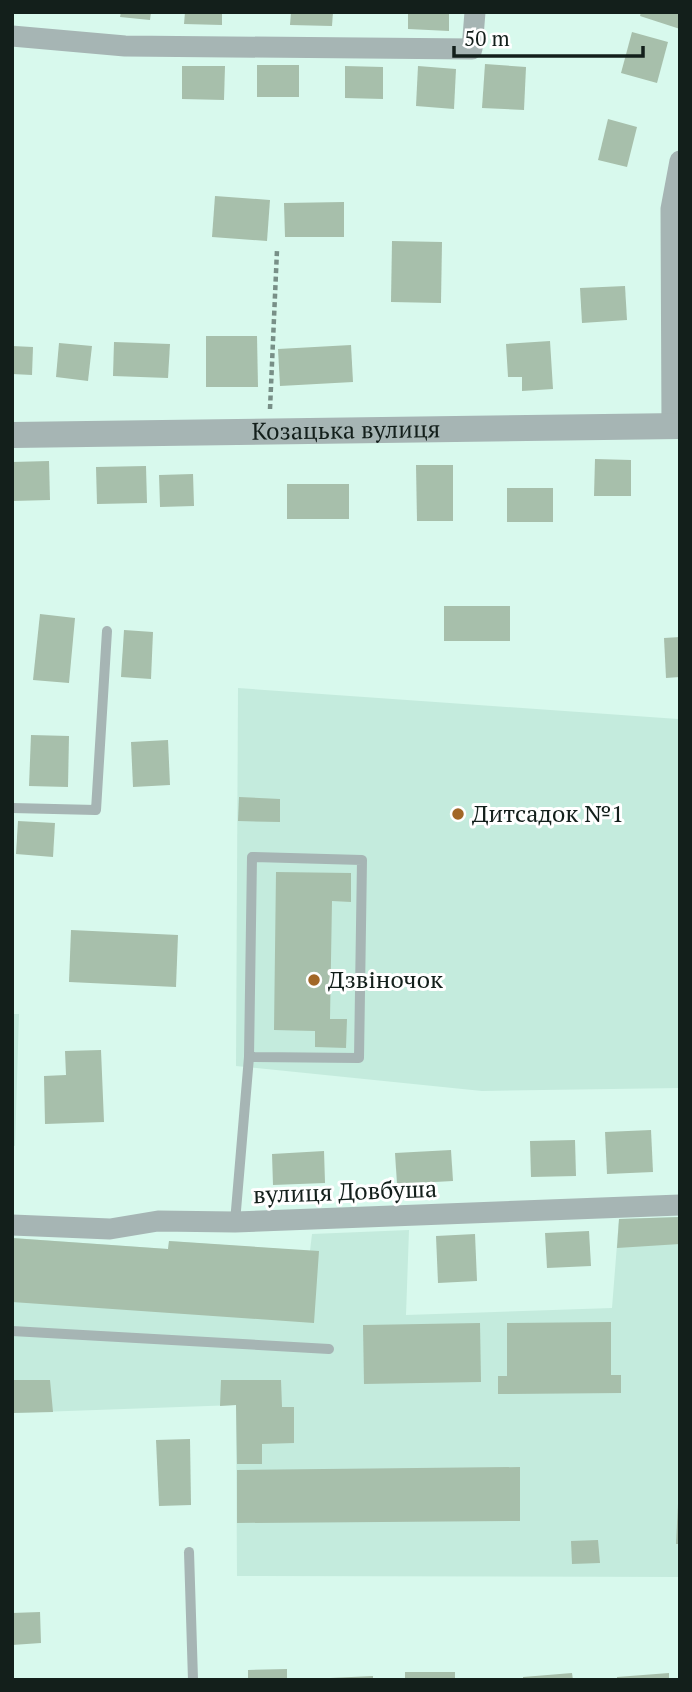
<svg xmlns="http://www.w3.org/2000/svg" width="692" height="1692" font-family="'PT Serif',serif">
<style>
.built{fill:#c4ebdd}
.building{fill:#a7bfab}
.lines{fill:none;stroke-linecap:round;stroke-linejoin:round}
.path{stroke:#788f87;stroke-width:4.5;stroke-dasharray:5 3.5;stroke-linecap:butt}
.service{stroke:#a6b5b4;stroke-width:10}
.minor{stroke:#a6b5b4;stroke-width:21}
.tertiary{stroke:#a6b5b4;stroke-width:26}
.poi-dot{fill:#a26727;stroke:#fff;stroke-width:2.5}
.labels{text-anchor:middle;stroke-width:6;stroke-linejoin:round;paint-order:stroke}
.street-label{font-size:24px;fill:#131f1b;stroke:#fff}
.poi-label{font-size:24px;fill:#131f1b;stroke:#fff;text-anchor:start}
</style>
<rect width="100%" height="100%" fill="#d8f9ed"/>
<g class="built">
<polygon points="238,688 678,719 680,1088 482,1091 236,1066"/>
<polygon points="12,1014 19,1014 15,1146 12,1145"/>
<polygon points="680,1217 680,1577 237,1576 236,1405 12,1413 12,1238 168,1249 169,1241 310,1251 312,1234 409,1230 406,1315 612,1308 619,1219"/>
</g>
<g class="building">
<polygon points="121,12 151,12 150,20 120,17"/>
<polygon points="185,12 222,12 222,25 184,24"/>
<polygon points="291,12 333,12 332,26 290,25"/>
<polygon points="408,12 449,12 449,31 408,29"/>
<polygon points="641,12 680,12 680,29 640,16"/>
<polygon points="632,32 668,42 657,83 621,73"/>
<polygon points="485,64 526,67 524,110 482,108"/>
<rect x="257" y="65" width="42" height="32"/>
<polygon points="182,66 225,66 224,100 182,99"/>
<polygon points="345,66 383,67 383,99 345,98"/>
<polygon points="418,66 456,69 454,109 416,106"/>
<polygon points="608,119 637,127 627,167 598,160"/>
<polygon points="215,196 270,200 267,241 212,237"/>
<polygon points="344,202 344,237 285,237 284,203"/>
<polygon points="392,241 442,242 441,303 391,302"/>
<polygon points="625,286 627,320 582,323 580,288"/>
<polygon points="206,336 257,336 258,387 206,387"/>
<polygon points="550,341 553,389 522,391 522,377 508,377 506,344"/>
<polygon points="114,342 170,344 168,378 113,376"/>
<polygon points="59,343 92,346 88,381 56,377"/>
<polygon points="351,345 353,382 280,386 278,349"/>
<polygon points="12,346 33,347 32,375 12,374"/>
<polygon points="595,459 631,460 631,496 594,496"/>
<polygon points="49,461 50,500 12,501 12,462"/>
<polygon points="416,465 453,465 453,521 417,521"/>
<polygon points="146,466 147,503 97,504 96,467"/>
<polygon points="193,474 194,506 160,507 159,475"/>
<rect x="287" y="484" width="62" height="35"/>
<rect x="507" y="488" width="46" height="34"/>
<rect x="444" y="606" width="66" height="35"/>
<polygon points="40,614 75,618 69,683 33,680"/>
<polygon points="124,630 153,632 151,679 121,677"/>
<polygon points="680,637 680,677 666,678 664,638"/>
<polygon points="31,735 69,736 68,787 29,786"/>
<polygon points="168,740 170,785 133,787 131,742"/>
<polygon points="239,797 280,799 280,822 238,821"/>
<polygon points="18,821 55,823 53,857 16,854"/>
<polygon points="276,872 351,873 351,902 332,901 330,1019 347,1019 346,1048 315,1047 315,1031 274,1030"/>
<polygon points="71,930 178,935 176,987 69,982"/>
<polygon points="101,1050 104,1122 45,1124 44,1076 66,1075 65,1051"/>
<polygon points="651,1130 653,1172 607,1174 605,1132"/>
<polygon points="575,1140 576,1176 531,1177 530,1141"/>
<polygon points="451,1150 453,1181 397,1184 395,1153"/>
<polygon points="324,1151 325,1183 273,1185 272,1154"/>
<polygon points="680,1217 680,1244 617,1248 619,1219"/>
<polygon points="589,1231 591,1266 547,1268 545,1233"/>
<polygon points="475,1234 477,1281 438,1283 436,1236"/>
<polygon points="12,1238 168,1249 169,1241 319,1251 314,1323 12,1302"/>
<polygon points="611,1322 611,1375 621,1375 621,1393 498,1394 498,1376 507,1376 507,1323"/>
<polygon points="480,1323 481,1382 364,1384 363,1325"/>
<polygon points="12,1380 50,1380 53,1412 12,1413"/>
<polygon points="221,1380 281,1380 282,1407 294,1407 294,1443 262,1444 262,1464 237,1464 236,1405 220,1406"/>
<polygon points="190,1439 191,1505 159,1506 156,1440"/>
<polygon points="520,1467 520,1521 237,1523 237,1470"/>
<polygon points="678,1504 680,1504 680,1544 676,1544"/>
<polygon points="598,1540 600,1563 572,1564 571,1541"/>
<polygon points="40,1612 41,1643 12,1645 12,1613"/>
<polygon points="287,1669 287,1680 248,1680 248,1670"/>
<rect x="405" y="1672" width="50" height="8"/>
<polygon points="572,1673 573,1680 523,1680 523,1677"/>
<polygon points="669,1673 669,1680 617,1680 617,1677"/>
<polygon points="373,1676 373,1680 330,1680 330,1678"/>
</g>
<g class="lines">
<polyline class="path" points="270,409 277,250"/>
<g class="service">
<polyline points="12,808 96,810 107,631"/>
<polygon points="252,857 362,860 359,1058 249,1057"/>
<polyline points="235,1222 249,1057"/>
<polyline points="12,1331 329,1349"/>
<polyline points="189,1552 193,1680"/>
</g>
<g class="minor">
<polyline points="12,36 125,46 472,49 475,12"/>
<polyline points="672,427 671,209 680,161"/>
<polyline points="12,1225 110,1229 158,1221 235,1222 680,1205"/>
</g>
<path class="tertiary" id="s1" d="M12,435L680,426"/>
</g>
<g class="poi-dot">
<circle cx="458" cy="814" r="7"/>
<circle cx="314" cy="980" r="7"/>
</g>
<g class="labels">
<g class="street-label">
<text dy="8" stroke="none"><textPath href="#s1" startOffset="334">Козацька вулиця</textPath></text>
<text transform="translate(345 1192) rotate(-2)" y="8">вулиця Довбуша</text>
</g>
<g class="poi-label">
<text x="472" y="822">Дитсадок №1</text>
<text x="328" y="988">Дзвіночок</text>
</g>
</g>
<rect width="692" height="1692" fill="none" stroke="#131f1b" stroke-width="28"/>
<path d="M454 46v10h189v-10" fill="none" stroke="#131f1b" stroke-width="3.5"/>
<text x="464" y="46" font-size="21" fill="#131f1b" stroke="#ffffff" stroke-width="5" paint-order="stroke">50 m</text>
</svg>
